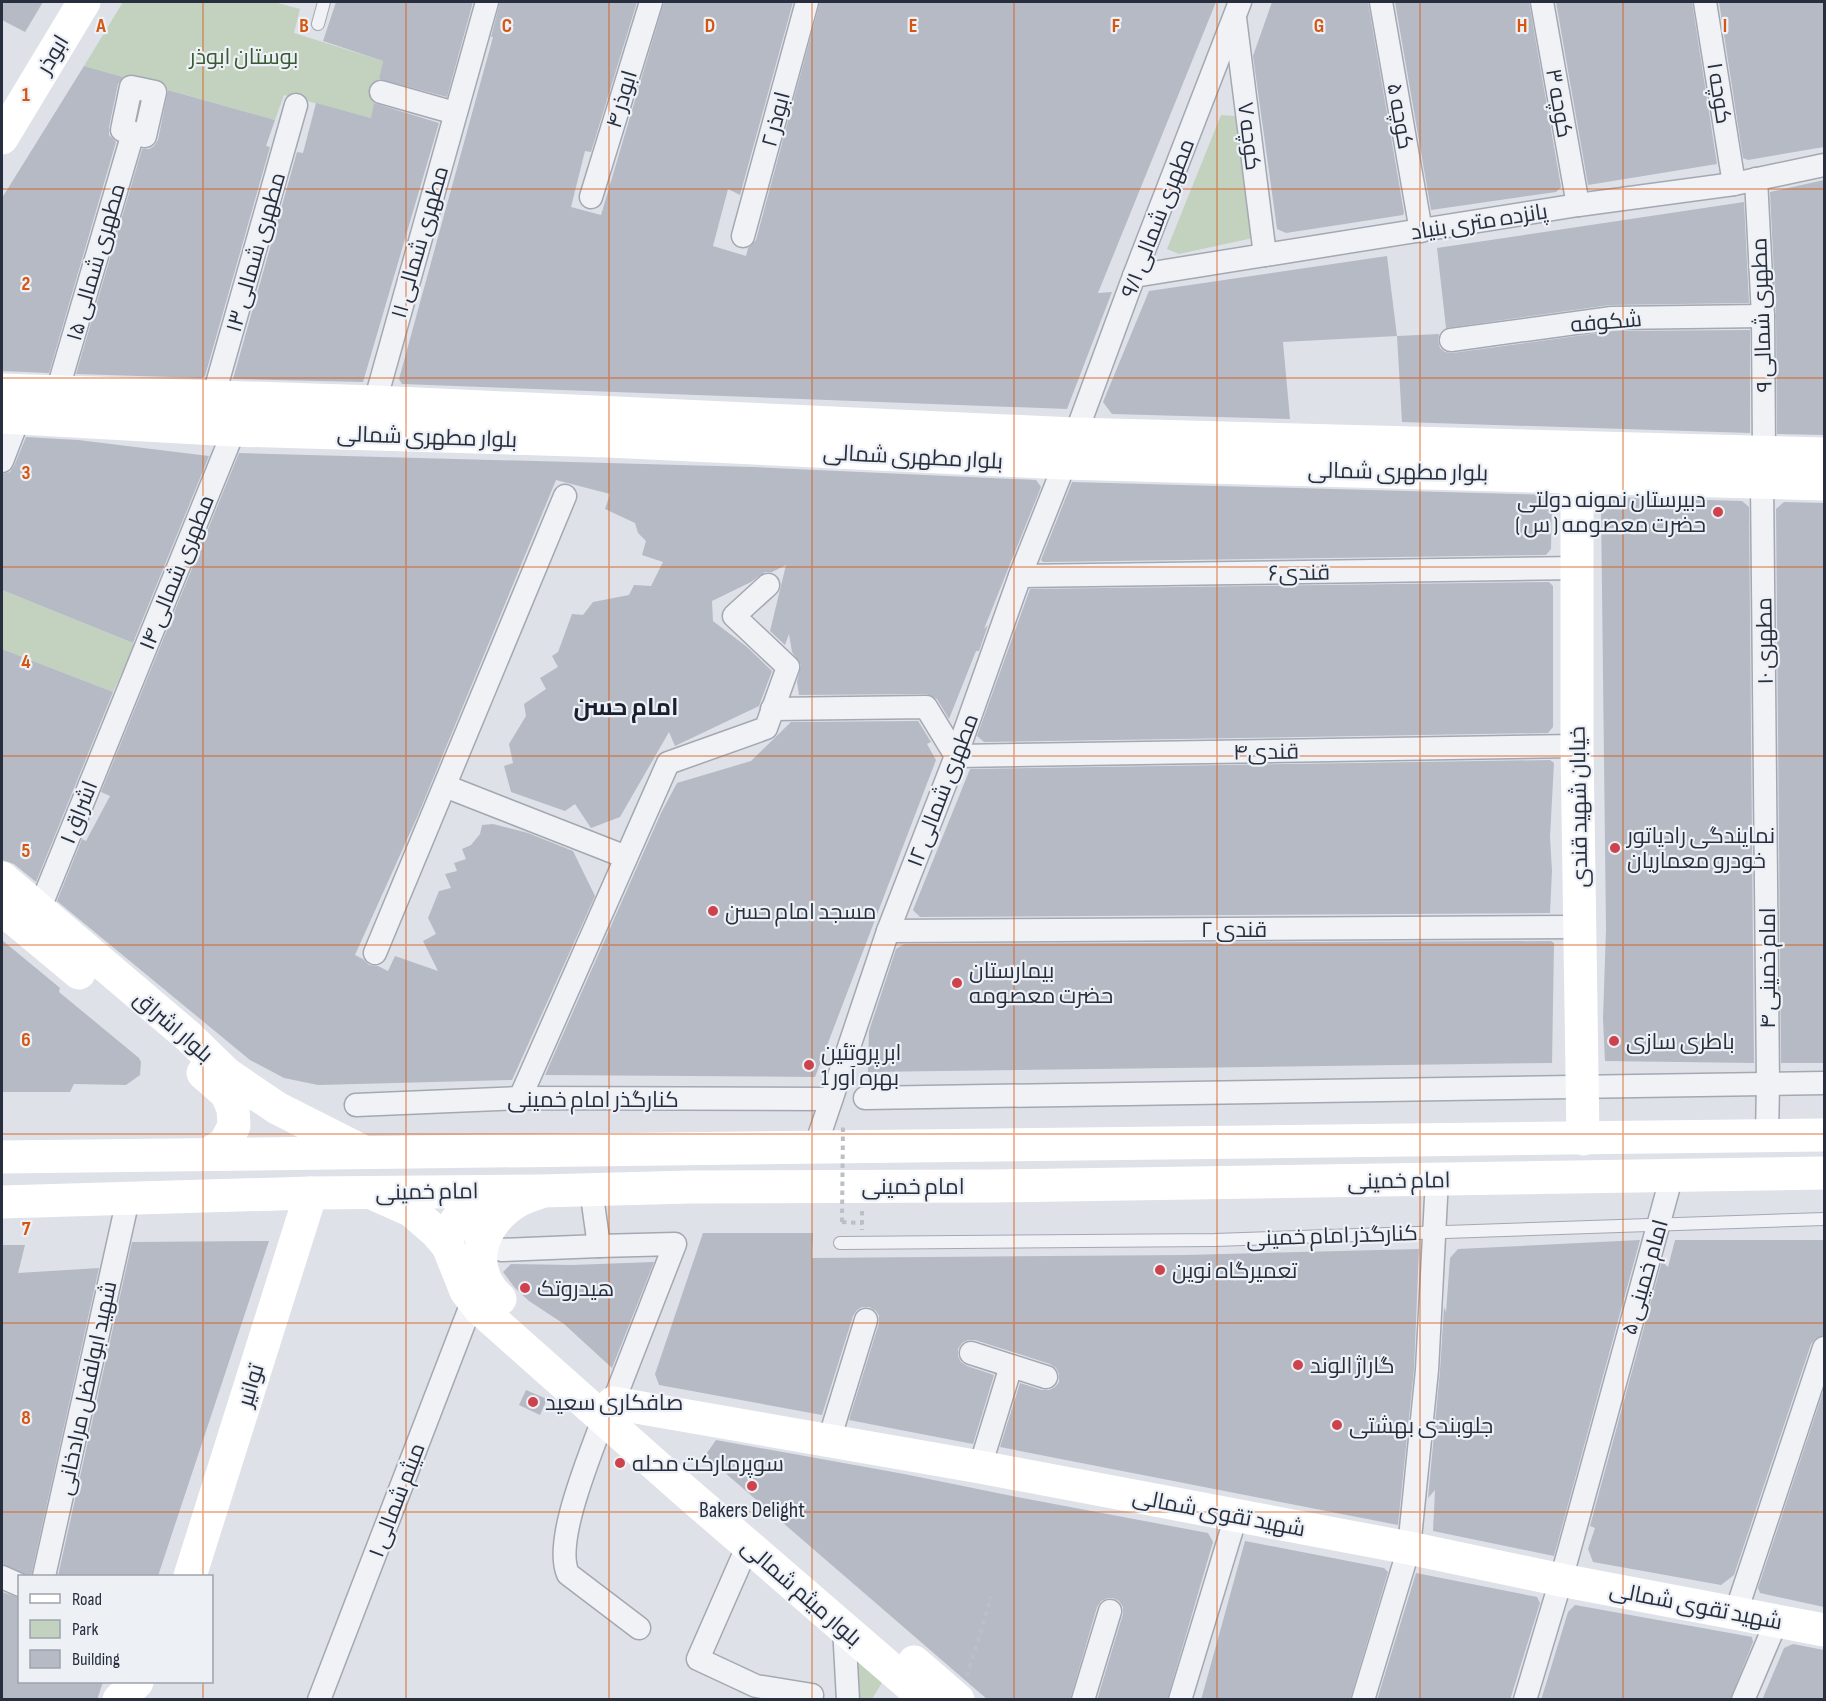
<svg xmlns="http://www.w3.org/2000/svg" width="1826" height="1701" font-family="'Sofia Sans Condensed',Cairo,sans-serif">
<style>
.green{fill:#c2d2bf}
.building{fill:#b5bac4}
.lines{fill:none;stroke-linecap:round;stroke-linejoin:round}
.lane-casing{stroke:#a3a8b2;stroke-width:14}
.street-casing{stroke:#a3a8b2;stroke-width:25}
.path{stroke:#bcbfc6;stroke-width:4;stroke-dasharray:4.5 4.5;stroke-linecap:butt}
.lane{stroke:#f1f2f6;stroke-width:12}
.street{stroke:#f1f2f6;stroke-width:22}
.secondary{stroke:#fff;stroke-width:33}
.path-bridge{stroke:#bcbfc6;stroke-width:4;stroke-dasharray:4.5 4.5;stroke-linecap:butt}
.grid{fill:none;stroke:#d55511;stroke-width:1.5;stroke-opacity:0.55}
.poi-dot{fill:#ce424d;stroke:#edf0f5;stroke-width:2}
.labels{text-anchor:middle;stroke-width:4.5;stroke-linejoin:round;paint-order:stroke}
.street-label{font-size:22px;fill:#272e3e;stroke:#edf0f5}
.park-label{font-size:22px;fill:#395a34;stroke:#edf0f5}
.poi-label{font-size:22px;fill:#272e3e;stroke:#edf0f5;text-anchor:start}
.neighbourhood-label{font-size:24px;font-weight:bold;fill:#1a1f2f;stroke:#edf0f5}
.grid-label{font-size:20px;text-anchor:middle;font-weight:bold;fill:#d55511;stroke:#edf0f5;stroke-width:4.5;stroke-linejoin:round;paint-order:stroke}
</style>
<rect width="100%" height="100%" fill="#dee1e8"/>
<g class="green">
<polygon points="123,2 274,2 300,9 294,33 383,61 371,118 284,95 275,120 84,66"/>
<polygon points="1221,115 1235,116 1253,238 1179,254 1167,249"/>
<polygon points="2,590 135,644 113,692 2,649"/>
<polygon points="851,1652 883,1681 872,1699 854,1699"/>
</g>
<g class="building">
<polygon points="2,2 43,2 25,32 2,20"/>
<polygon points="336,2 473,2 447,97 379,79 383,61 323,41"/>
<polygon points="500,2 637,2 591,152 585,151 571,207 601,215 664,2 793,2 740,195 728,189 713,246 746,256 748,248 756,240 820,2 1216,2 1098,293 1112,292 1067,409 402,384 399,379 493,37 491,37"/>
<polygon points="1272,2 1368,2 1404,213 1403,215 1286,233 1277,229 1253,56"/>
<polygon points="1395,2 1529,2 1561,187 1556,192 1431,210"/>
<polygon points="1556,2 1692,2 1717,164 1588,185"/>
<polygon points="1719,2 1824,2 1824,147 1748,160 1743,158"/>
<polygon points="84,66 123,77 118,84 109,127 109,135 116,142 49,373 2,371 2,198"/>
<polygon points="168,90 275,120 266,146 270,147 205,376 202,378 76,374 142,149 149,149 154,146 158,140"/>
<polygon points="316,103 371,118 374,103 439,123 363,382 233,379 297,152 303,153"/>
<polygon points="1824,180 1824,435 1777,434 1776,316 1770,192"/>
<polygon points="1744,202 1749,303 1610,305 1446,328 1437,248"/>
<polygon points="1387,256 1397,336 1283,342 1290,419 1112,414 1103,402 1149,291"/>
<polygon points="1750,330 1750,433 1402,422 1397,336 1439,334 1438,341 1440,348 1445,352 1452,353 1613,331"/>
<polygon points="26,437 78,440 209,456 133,643 2,590 2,474 10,472 14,466"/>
<polygon points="239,453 752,467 1036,480 1041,487 984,629 988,625 979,651 976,651 949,719 937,699 926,694 799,695 797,682 801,665 792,652 789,634 785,645 770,631 786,565 772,572 765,572 751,582 712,601 713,621 747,647 772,671 759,706 675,746 669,732 620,817 591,828 575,804 565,811 511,792 504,766 513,763 509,744 526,716 524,704 546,689 540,678 558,667 552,656 558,652 572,614 583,615 593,602 629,595 634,585 651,586 663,562 642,555 646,541 638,533 635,523 605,509 610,494 556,480 418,815 355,955 363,959 369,965 378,966 388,971 395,956 438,971 423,941 436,934 428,918 439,891 451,888 445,874 457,871 454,863 466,859 462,849 471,845 480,834 482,825 493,824 528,833 573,851 595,896 512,1080 318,1085 284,1078 250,1060 57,901 82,839 86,841 110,796 101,792"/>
<polygon points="1072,482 1551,495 1552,497 1551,549 1546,555 1043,562 1041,560"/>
<polygon points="1610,497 1742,501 1749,507 1754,1063 1605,1061 1603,1019 1606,929 1601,505"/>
<polygon points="1784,502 1824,503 1824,1063 1781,1063 1776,509"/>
<polygon points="1549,582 1553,586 1553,727 1548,733 984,742 977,736 1030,589"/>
<polygon points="2,649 113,692 36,882 14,864 2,860"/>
<polygon points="918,721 931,742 927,744 936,760 815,1077 545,1075 661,813 677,783 751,761 791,722"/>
<polygon points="1550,760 1554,763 1550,837 1552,871 1550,913 920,917 913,910 970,769"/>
<polygon points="2,940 60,988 59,992 139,1058 141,1062 140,1075 126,1085 74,1084 70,1092 2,1092"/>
<polygon points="1551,941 1554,943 1552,1063 868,1072 869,1031 896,949 904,944"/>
<polygon points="703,1233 813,1233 812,1258 1185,1255 1419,1249 1414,1369 1398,1525 1000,1447 1020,1383 1042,1390 1049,1390 1055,1387 1059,1382 1059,1374 1056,1368 1050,1364 975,1340 968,1340 962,1343 958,1349 958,1356 961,1362 967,1366 994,1375 973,1444 849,1420 879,1323 879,1316 876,1311 869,1307 862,1307 857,1310 853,1316 822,1415 659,1385 655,1374"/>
<polygon points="1640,1240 1554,1556 1433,1531 1435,1490 1428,1498 1440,1371 1444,1307 1446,1312 1450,1258 1458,1249"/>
<polygon points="1675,1240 1824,1240 1824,1335 1816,1338 1811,1344 1734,1575 1721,1585 1593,1562 1588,1549 1595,1528 1590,1526 1662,1261 1668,1267"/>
<polygon points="269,1241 158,1576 58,1576 132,1242"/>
<polygon points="2,1245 25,1245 18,1273 99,1268 31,1576 2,1564"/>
<polygon points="654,1262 612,1368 564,1324 529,1301 515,1288 503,1272 511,1264 572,1265"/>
<polygon points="1824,1389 1824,1607 1760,1593 1758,1588"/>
<polygon points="526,1390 547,1399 540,1415 519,1405"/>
<polygon points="716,1440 904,1474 1017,1497 1208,1533 1213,1542 1167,1700 1097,1700 1123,1614 1123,1607 1119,1601 1113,1598 1108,1598 1101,1601 1097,1607 1070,1700 988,1700 709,1459 707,1453"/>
<polygon points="1245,1541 1384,1568 1388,1572 1350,1700 1201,1700"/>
<polygon points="1416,1573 1537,1597 1540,1603 1510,1700 1377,1700"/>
<polygon points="2,1592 20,1598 20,1682 103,1682 97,1700 2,1700"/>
<polygon points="1575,1605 1752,1637 1753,1642 1730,1700 1541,1700 1568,1612"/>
<polygon points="1793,1644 1824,1650 1824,1700 1762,1700 1784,1648"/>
</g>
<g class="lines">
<g class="lane-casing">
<g id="lane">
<polyline points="318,24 324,2"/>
<polyline points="840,1243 1215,1240 1824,1219"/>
</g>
</g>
<g class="street-casing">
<g id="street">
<polyline points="1381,2 1421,231"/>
<polyline points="1542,2 1578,205"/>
<polyline points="1705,2 1734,184"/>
<polyline points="1235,18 1265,255"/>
<polygon points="131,87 155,92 145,136 122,130"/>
<polyline points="381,92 455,113"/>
<polyline points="1756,179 1763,316 1764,452"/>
<polyline points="591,197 651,2"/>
<polyline points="743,236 807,2"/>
<polyline points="1134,276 1578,205 1734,184 1824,165"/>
<polyline points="1451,340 1612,318 1763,316"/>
<polyline points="57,392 133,133"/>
<polyline points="213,398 296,105"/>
<polyline points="375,402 487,2"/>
<polyline points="2,461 19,417"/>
<polyline points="1762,482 1768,1084 1767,1136"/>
<polyline points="1020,576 1578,568"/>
<polyline points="772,709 926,707 956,756 1577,746"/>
<polyline points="445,786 626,857"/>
<polyline points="39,910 234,430"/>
<polyline points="888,931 1580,927"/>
<polyline points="375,953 565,496"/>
<polyline points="520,1098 668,763 766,728 788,667 734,616 768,585"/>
<polyline points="865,1098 1824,1083"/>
<polyline points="356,1105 520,1098 831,1099"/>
<polyline points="815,1148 888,931 956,756 1020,576 1065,463 1134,276 1240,2"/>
<polyline points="591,1189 599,1246 675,1244 613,1403"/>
<polyline points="501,1250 599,1246"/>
<polyline points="971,1353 1046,1377"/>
<path d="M603,1419C591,1454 553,1541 568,1574L639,1628"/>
<polyline points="829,1440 866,1320"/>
<polyline points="980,1467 1011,1366"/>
<polyline points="748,1545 698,1659 756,1686 812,1695"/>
<polyline points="44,1576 128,1199"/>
<polyline points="2,1577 20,1585"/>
<polyline points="1736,1612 1824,1348"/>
<polyline points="844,1627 848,1700"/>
<polyline points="319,1700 473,1300"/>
<polyline points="1083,1700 1110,1611"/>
<polyline points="1180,1700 1236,1516"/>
<polyline points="1363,1700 1409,1548 1427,1370 1437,1179"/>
<polyline points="1525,1700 1561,1580 1672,1175"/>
<polyline points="1743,1700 1777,1620"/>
</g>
</g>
<g class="path">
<polyline points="862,1211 862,1230"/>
<polyline points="842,1222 862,1223"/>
<polyline points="967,1676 991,1597"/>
</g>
<use href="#lane" class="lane"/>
<use href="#street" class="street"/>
<g class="secondary">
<polyline points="2,138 84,2"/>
<polyline points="2,390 375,402 1074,434 1824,454"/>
<polyline points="2,417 234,430 608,441 1065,463 1824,484"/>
<polyline points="1577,476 1577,746 1583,1139"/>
<polyline points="2,878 189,1037 227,1074 277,1108 358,1149"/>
<polyline points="2,909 79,973"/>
<polyline points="203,1073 227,1094 233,1109 234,1126 225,1143 209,1154"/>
<polyline points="2,1157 1824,1135"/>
<polyline points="376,1195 412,1211 436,1232 448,1246 466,1291 480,1309 686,1492 927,1700"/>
<polyline points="2,1202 311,1193 541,1191 690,1187 994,1186 1824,1173"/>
<polyline points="447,1245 449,1232 457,1220 472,1219 478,1225 482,1242"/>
<path d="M500,1299C466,1268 480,1223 518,1201C525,1197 533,1195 540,1192"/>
<polyline points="613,1403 980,1467 1409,1548 1561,1580 1824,1630"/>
<polyline points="190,1576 311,1193"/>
<polyline points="914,1662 958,1700"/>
<polyline points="119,1700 137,1682"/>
</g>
<polyline class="path-bridge" points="842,1222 843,1123"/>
</g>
<path class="grid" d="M203,2V1576M406,2V1700M609,2V1700M812,2V1700M1014,2V1700M1217,2V1700M1420,2V1700M1623,2V1700M2,189H1824M2,378H1824M2,567H1824M2,756H1824M2,945H1824M2,1134H1824M2,1323H1824M2,1512H1824M203,1682V1700"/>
<g class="poi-dot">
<circle cx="1718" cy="512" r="6"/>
<circle cx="1615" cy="848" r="6"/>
<circle cx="713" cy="911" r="6"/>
<circle cx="957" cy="983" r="6"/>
<circle cx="1614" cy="1041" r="6"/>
<circle cx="809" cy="1065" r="6"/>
<circle cx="1160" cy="1270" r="6"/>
<circle cx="525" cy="1288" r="6"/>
<circle cx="1298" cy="1365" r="6"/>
<circle cx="533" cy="1402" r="6"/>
<circle cx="1337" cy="1425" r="6"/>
<circle cx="620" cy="1463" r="6"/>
<circle cx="752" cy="1486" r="6"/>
</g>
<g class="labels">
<g class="street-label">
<text transform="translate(52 54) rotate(-59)" y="8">ابوذر</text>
<text transform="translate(1720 93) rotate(81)" y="8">کوچه ۱</text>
<text transform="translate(621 99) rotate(-73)" y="8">ابوذر ۴</text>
<text transform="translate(1560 103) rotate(80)" y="8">کوچه ۳</text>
<text transform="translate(1401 116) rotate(80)" y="8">کوچه ۵</text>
<text transform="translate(775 119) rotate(-75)" y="8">ابوذر ۲</text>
<text transform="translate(1250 136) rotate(83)" y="8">کوچه ۷</text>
<text transform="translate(1157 218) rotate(-69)" y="8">مطهری شمالی ۹/۱</text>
<text transform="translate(1479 221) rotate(-9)" y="8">پانزده متری بنیاد</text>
<text transform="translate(419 242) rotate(-74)" y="8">مطهری شمالی ۱۱</text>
<text transform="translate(255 252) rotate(-74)" y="8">مطهری شمالی ۱۳</text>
<text transform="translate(95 262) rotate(-74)" y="8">مطهری شمالی ۱۵</text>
<text transform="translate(1761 315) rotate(-92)" y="8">مطهری شمالی ۹</text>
<text transform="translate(1606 321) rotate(-5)" y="8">شکوفه</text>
<text transform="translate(427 436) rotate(2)" y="8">بلوار مطهری شمالی</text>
<text transform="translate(913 456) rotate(3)" y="8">بلوار مطهری شمالی</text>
<text transform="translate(1398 471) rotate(1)" y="8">بلوار مطهری شمالی</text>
<text transform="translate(176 572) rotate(-68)" y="8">مطهری شمالی ۱۴</text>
<text transform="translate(1299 572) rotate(-1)" y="8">قندی۶</text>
<text transform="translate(1764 641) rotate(-91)" y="8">مطهری ۱۰</text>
<text transform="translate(1266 751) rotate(-1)" y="8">قندی۴</text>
<text transform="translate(942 790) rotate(-69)" y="8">مطهری شمالی ۱۲</text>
<text transform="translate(1578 807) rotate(-91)" y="8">خیابان شهید قندی</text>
<text transform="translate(78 812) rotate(-68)" y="8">اشراق ۱</text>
<text x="1234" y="937">قندی ۲</text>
<text transform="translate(1767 968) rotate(-90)" y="8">امام خمینی ۴</text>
<text transform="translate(174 1026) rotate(41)" y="8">بلوار اشراق</text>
<text x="593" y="1107">کنارگذر امام خمینی</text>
<text transform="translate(1399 1180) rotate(-1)" y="8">امام خمینی</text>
<text x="913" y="1194">امام خمینی</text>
<text transform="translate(427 1191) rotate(-1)" y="8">امام خمینی</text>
<text transform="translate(1332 1235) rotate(-2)" y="8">کنارگذر امام خمینی</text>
<text transform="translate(1644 1277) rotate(-74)" y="8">امام خمینی ۵</text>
<text transform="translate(250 1385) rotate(-73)" y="8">توانیر</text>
<text transform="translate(86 1388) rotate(-78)" y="8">شهید ابولفضل مرادخانی</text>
<text transform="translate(396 1500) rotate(-69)" y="8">میثم شمالی ۱</text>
<text transform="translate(1219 1512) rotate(11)" y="8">شهید تقوی شمالی</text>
<text transform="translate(802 1592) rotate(41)" y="8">بلوار میثم شمالی</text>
<text transform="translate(1696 1605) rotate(11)" y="8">شهید تقوی شمالی</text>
</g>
<g class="park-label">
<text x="244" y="64">بوستان ابوذر</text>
</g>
<g class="poi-label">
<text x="1706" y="507" text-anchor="end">دبیرستان نمونه دولتی<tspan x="1706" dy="25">حضرت معصومه ( س )</tspan></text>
<text x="1627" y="843">نمایندگی رادیاتور<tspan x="1627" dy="25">خودرو معماریان</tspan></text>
<text x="725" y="919">مسجد امام حسن</text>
<text x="969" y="978">بیمارستان<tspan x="969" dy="25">حضرت معصومه</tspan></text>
<text x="1626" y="1049">باطری سازی</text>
<text x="821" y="1060">ابر پروتئین<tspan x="821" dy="25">بهره آور 1</tspan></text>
<text x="1172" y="1278">تعمیرگاه نوین</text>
<text x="537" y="1296">هیدروتک</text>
<text x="1310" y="1373">گاراژ الوند</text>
<text x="545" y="1410">صافکاری سعید</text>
<text x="1349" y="1433">جلوبندی بهشتی</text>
<text x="632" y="1471">سوپرمارکت محله</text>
<text x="752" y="1517" text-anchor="middle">Bakers Delight</text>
</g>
<g class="neighbourhood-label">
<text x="626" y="715">امام حسن</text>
</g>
</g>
<g class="grid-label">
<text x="101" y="32">A</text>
<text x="304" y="32">B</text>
<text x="507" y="32">C</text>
<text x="710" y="32">D</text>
<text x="913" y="32">E</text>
<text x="1116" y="32">F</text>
<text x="1319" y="32">G</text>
<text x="1522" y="32">H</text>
<text x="1725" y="32">I</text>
<text x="26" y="101">1</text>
<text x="26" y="290">2</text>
<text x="26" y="479">3</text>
<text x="26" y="668">4</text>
<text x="26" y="857">5</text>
<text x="26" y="1046">6</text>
<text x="26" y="1235">7</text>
<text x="26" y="1424">8</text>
</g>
<rect width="1826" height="1701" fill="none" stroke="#272e3e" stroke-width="6"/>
<rect x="18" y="1575" width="195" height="108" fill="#edf0f5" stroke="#9ea2ac" stroke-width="1.5"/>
<rect x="30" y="1594" width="30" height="9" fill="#ffffff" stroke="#9ea2ac" stroke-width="1.5"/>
<text x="72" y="1605" font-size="18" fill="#272e3e">Road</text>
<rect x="30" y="1620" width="30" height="18" fill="#c2d2bf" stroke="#9ea2ac" stroke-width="1.5"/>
<text x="72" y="1635" font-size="18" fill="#272e3e">Park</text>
<rect x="30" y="1650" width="30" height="18" fill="#b5bac4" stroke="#9ea2ac" stroke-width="1.5"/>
<text x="72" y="1665" font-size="18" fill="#272e3e">Building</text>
</svg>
